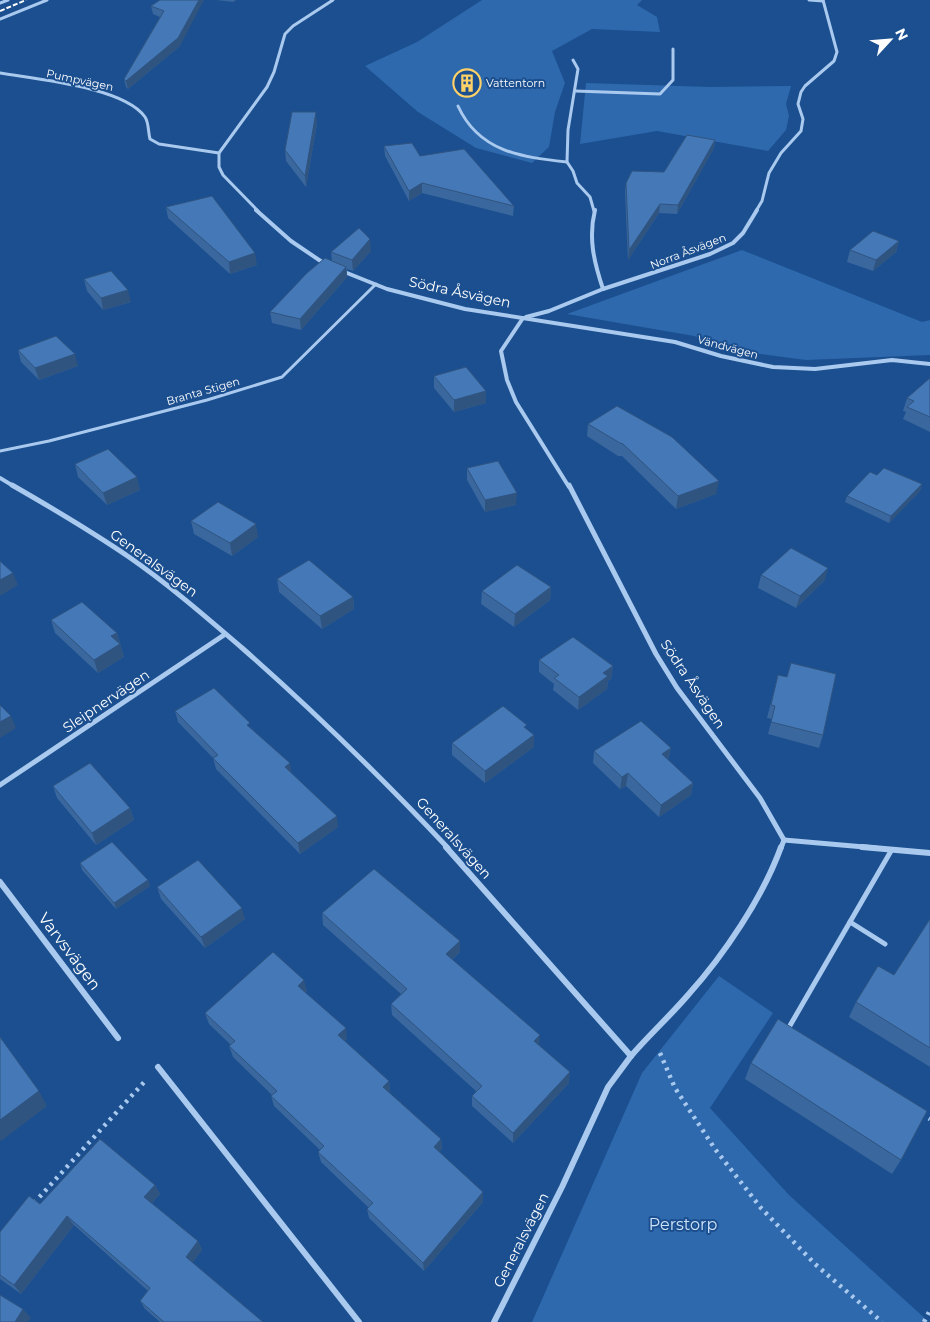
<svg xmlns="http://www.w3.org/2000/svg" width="930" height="1322" font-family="Montserrat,sans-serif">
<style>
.green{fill:#2e69ad}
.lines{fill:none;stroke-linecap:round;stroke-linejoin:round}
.path{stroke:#a9c9ee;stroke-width:4.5;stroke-dasharray:3 5;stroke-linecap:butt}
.lane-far1{stroke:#a9c9ee;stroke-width:3}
.lane{stroke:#a9c9ee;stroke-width:5}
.street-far3{stroke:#a9c9ee;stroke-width:3}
.street-far2{stroke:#a9c9ee;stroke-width:4}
.street-far1{stroke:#a9c9ee;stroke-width:5}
.street{stroke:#a9c9ee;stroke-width:6}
.rail{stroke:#fff;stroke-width:2;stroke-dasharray:5 2;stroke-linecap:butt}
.wall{fill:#3a679d}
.shaded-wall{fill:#305480}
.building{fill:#4478b7;stroke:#305480}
.labels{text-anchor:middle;stroke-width:4;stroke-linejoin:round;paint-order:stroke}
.far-street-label{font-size:11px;fill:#fff;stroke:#1b4f8f}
.far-poi-label{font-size:11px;fill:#fff;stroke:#1b4f8f;text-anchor:start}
.street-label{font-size:14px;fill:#fff;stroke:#1b4f8f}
.near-street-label{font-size:16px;fill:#fff;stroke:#1b4f8f}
.near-park-label{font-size:16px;fill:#cfe3fa;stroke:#1b4f8f}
</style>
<rect width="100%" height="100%" fill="#1b4f8f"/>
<g class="green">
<polygon points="482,0 642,0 637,5 657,17 660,32 592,29 552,51 565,83 555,112 549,147 532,163 476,148 418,112 365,66 417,42"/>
<polygon points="586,83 710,87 791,86 786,104 789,116 786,130 768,151 657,131 580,144"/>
<polygon points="742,250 922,322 930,320 930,355 806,360 746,352 694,336 567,314"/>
<polygon points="719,976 773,1013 710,1108 789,1195 929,1322 532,1322 642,1073"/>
</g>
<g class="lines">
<g class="path">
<polyline points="660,1053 675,1088 715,1149 761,1208 815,1264 882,1322"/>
<polyline points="922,1114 930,1119"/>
<polyline points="34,1203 146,1080"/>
<polyline points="924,1322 930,1310"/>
</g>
<polyline class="lane-far1" points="0,451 49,441 207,400 282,377 376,284"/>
<g class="lane">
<polyline points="850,922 885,944"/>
<polyline points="788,1029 891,851"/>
</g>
<g class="street-far3">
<polyline points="809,0 823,1"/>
<polyline points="0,3 8,0"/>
<polyline points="0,19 47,0"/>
<polyline points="573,60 578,69 568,130 567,162 573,171 577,183 590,197 594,211"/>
<path d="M0,73C35,79 124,87 145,117C149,123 148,132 150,139L159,144L219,153"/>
<polyline points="575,91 660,94 673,80 673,49"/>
<path d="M458,106C479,152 521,157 567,162"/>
<polyline points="258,211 223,175 219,167 219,153 267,87 274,72 285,34 293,26 333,0"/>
<polyline points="756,211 762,201 769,173 781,153 801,131 803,119 798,104 801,92 805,86 834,61 837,52 823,0"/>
</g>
<g class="street-far2">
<polyline points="256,210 291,241 325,264"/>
<path d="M595,210C588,238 594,262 603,289"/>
<polyline points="342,271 387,289 465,309 675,342 721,356 773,367 815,369 892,360 930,364"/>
<polyline points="526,317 549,311 603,289 710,254 733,243 743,233 757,210"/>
<polyline points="523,318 501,351 507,380 516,402 569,487"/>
<polyline points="0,478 15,487"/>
</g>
<g class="street-far1">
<path d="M12,485C52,508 91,531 129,557C168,584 205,616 241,647C314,711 382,778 448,848"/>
<polyline points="569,485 656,654 677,688 760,798 784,840 781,848"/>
<polyline points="0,785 224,635"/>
<polyline points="784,840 876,848"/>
</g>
<g class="street">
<polyline points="446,847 631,1056 608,1087 562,1187 494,1322"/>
<polyline points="862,847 930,853"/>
<polyline points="0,882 118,1038"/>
<path d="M631,1056C649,1035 670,1016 688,995C724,955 763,897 781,847"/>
<polyline points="158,1067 359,1322"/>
</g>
<polyline class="rail" points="0,11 26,0"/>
</g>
<g class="wall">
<polygon points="160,0 180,46 128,89 126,87 124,79 160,17 153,14 151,6"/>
<polygon points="216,0 236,0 233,2"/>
<polygon points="317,123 306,187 286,161 285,150"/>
<polygon points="715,140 714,148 677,214 659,213 628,260 625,192 626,183 664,172"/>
<polygon points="384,146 420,156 514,206 513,216 422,193 409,201 385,156"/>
<polygon points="166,207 257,265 230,274 168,218"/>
<polygon points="899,241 896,252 873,271 847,262 850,250"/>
<polygon points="371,251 353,271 347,269 347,277 301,330 272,323 270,312 332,261 331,252"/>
<polygon points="84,279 131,302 103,310 87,291"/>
<polygon points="18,350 78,366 39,380 21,362"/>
<polygon points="434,376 486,391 486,403 454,412 434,388"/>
<polygon points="930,378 930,432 903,419 906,412 903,411 907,398"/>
<polygon points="588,424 716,494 676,509 622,456 618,456 587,436"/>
<polygon points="75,464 140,490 107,505 78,477"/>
<polygon points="467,468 516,505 485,512 467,480"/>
<polygon points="877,475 922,484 920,491 889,523 845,502 847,496"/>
<polygon points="191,521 258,537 232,556 194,534"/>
<polygon points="761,575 825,580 796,608 758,588"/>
<polygon points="277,579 353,597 354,609 322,629 279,592"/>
<polygon points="551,587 550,600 514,627 481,604 482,591"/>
<polygon points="51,620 117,633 124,657 98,673 55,633"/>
<polygon points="539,660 613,666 611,679 608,681 607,689 578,710 553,690 554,684 539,672"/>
<polygon points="791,663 823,735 819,748 768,734 772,719 767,718 778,675 787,677"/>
<polygon points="175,711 252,729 291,773 338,827 300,854 216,769 213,758 178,722"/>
<polygon points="527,729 534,747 485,783 452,755 452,743"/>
<polygon points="671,748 668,760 693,783 691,795 659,817 626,786 620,789 593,763 594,751"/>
<polygon points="53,786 130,808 134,820 96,845 57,798"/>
<polygon points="80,863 148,880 150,886 116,909 82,870"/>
<polygon points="157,887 245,919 205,948 161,899"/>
<polygon points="322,913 460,952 452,960 539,1045 569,1083 513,1143 472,1106 472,1096 476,1091 392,1015 391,1004 401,994 323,925"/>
<polygon points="930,919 930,1067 849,1017 856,1002 894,975"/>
<polygon points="307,991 305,992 347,1038 345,1041 389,1081 390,1092 389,1092 441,1139 442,1149 439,1152 483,1202 424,1271 369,1218 367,1209 369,1208 321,1162 318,1152 320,1150 274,1106 271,1096 272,1095 233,1057 229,1046 231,1045 209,1024 205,1013"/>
<polygon points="751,1063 901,1160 892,1174 745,1079"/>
<polygon points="155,1185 160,1194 152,1203 198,1241 202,1250 192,1263 263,1322 160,1322 145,1309 140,1301 148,1291 74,1225 21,1294 0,1279 0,1232 40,1204"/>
</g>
<g class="shaded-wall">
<polygon points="199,0 204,0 180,46 128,89 126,81"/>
<polygon points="316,112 317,123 306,187 305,176"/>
<polygon points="715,140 714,148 677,214 678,205"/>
<polygon points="422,183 422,193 409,201 409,191"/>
<polygon points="660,204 659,213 628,260 629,250"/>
<polygon points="370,239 371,251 353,271 352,260"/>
<polygon points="899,241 896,252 873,271 876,260"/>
<polygon points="255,253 257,265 230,274 229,262"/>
<polygon points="346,267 347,277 301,330 300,319"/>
<polygon points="128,290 131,302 103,310 101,298"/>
<polygon points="75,354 78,366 39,380 35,368"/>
<polygon points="486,391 486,403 454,412 454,400"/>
<polygon points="137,477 140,490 107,505 103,493"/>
<polygon points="719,481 716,494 676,509 678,496"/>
<polygon points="922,484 920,491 889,523 891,516"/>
<polygon points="517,493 516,505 485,512 485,500"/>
<polygon points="256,524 258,537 232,556 230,543"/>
<polygon points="828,568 825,580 796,608 800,596"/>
<polygon points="13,573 18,585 0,596 0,580"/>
<polygon points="551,587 550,600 514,627 515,614"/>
<polygon points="353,597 354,609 322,629 320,616"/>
<polygon points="117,633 124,657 98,673 94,660 111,636"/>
<polygon points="613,666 611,679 608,681 607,689 578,710 579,697 603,673"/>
<polygon points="11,716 16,728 0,738 0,722"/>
<polygon points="534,735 534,747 485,783 485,771"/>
<polygon points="671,748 668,760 662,754"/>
<polygon points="290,763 292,774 285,767"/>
<polygon points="628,773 626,786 620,789 622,777"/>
<polygon points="693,783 691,795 659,817 661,805"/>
<polygon points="130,808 134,820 96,845 92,833"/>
<polygon points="337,816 338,827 300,854 298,843"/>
<polygon points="148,880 150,886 116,909 114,903"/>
<polygon points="242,908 245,919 205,948 201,937"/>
<polygon points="460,941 460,952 446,966 446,954"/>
<polygon points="304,980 307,991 301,997 298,986"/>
<polygon points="346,1028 347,1038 340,1046 338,1035"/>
<polygon points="540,1035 539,1046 534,1041"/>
<polygon points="570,1072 569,1083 513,1143 513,1133"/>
<polygon points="389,1081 390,1092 385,1097 383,1087"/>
<polygon points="39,1091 47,1106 1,1141 0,1139 0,1120"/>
<polygon points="441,1139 442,1149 434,1157 434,1147"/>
<polygon points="155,1185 160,1194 149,1206 144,1197"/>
<polygon points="483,1192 483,1202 424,1271 423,1263"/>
<polygon points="67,1216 74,1225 21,1294 14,1285"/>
<polygon points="198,1241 202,1250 190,1266 186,1257"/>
<polygon points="23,1309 31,1318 28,1322 15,1322"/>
</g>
<g class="building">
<polygon points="160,0 199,0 178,38 126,81 124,79 164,11 151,6"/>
<polygon points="292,112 316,112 305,176 285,150"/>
<polygon points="687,135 715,140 678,205 660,204 629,250 626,183 632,171 664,172"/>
<polygon points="412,143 420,156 464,149 514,206 422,183 409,191 384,146"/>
<polygon points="212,196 255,253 229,262 166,207"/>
<polygon points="359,228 370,239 352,260 331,252"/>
<polygon points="873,231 899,241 876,260 850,250"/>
<polygon points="325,258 346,267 300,319 270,312 307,273"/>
<polygon points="111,271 128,290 101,298 84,279"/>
<polygon points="56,336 75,354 35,368 18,350"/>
<polygon points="466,367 486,391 454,400 434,376"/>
<polygon points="930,378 930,417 907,407 914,401 907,398"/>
<polygon points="617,406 672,437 719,481 678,496 623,444 620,443 588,424"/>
<polygon points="108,449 137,477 103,493 75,464"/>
<polygon points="498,461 517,493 485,500 467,468"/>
<polygon points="884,468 922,484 891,516 847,496 870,472 877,475"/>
<polygon points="218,502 256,524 230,543 191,521"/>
<polygon points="791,548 828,568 800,596 761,575"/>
<polygon points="309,560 353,597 320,616 277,579"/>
<polygon points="0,561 13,573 0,580"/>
<polygon points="517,565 551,587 515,614 482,591"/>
<polygon points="82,602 117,633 111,636 120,644 94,660 51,620"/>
<polygon points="573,637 613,666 603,673 608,676 579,697 554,678 559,675 539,660"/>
<polygon points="791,663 836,674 823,735 771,722 775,706 771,705 778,675 787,677"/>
<polygon points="214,688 250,723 247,725 290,763 285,767 337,816 298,843 213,758 218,755 175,711"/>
<polygon points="0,705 11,716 0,722"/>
<polygon points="503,706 527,725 524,727 534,735 485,771 452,743"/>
<polygon points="641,721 671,748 662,754 693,783 661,805 628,773 622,777 594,751"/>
<polygon points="90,763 130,808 92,833 53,786"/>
<polygon points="112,842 148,880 114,903 80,863"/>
<polygon points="198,860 242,908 201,937 157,887"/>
<polygon points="374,869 460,941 446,954 540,1035 534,1041 570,1072 513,1133 472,1096 482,1086 391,1004 407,989 322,913"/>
<polygon points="930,919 930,1048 856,1002 878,966 894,975"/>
<polygon points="273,952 304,980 298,986 346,1028 338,1035 389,1081 383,1087 441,1139 434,1147 483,1192 423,1263 367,1209 373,1203 318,1152 324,1146 271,1096 277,1091 229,1046 235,1041 205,1013"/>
<polygon points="778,1019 927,1111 901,1160 751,1063"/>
<polygon points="0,1037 39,1091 0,1120"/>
<polygon points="100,1139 155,1185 144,1197 198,1241 186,1257 263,1322 164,1322 140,1301 150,1288 67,1216 14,1285 0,1275 0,1232 29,1196 40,1204"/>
<polygon points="0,1295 23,1309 15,1322 0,1322"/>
</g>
<defs>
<g id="building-ring" transform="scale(1.4375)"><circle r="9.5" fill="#1b4f8f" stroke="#ffd166" stroke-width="1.5"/><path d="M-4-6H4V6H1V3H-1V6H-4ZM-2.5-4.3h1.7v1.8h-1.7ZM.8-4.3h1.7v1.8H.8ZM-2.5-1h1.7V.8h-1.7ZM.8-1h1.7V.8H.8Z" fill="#ffd166"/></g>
</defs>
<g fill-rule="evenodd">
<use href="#building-ring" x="467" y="83"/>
</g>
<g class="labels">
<g class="far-street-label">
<text transform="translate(80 80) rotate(12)" y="4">Pumpvägen</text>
<text transform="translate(688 251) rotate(-21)" y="4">Norra Åsvägen</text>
<text transform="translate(728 347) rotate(15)" y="4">Vändvägen</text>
<text transform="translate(203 391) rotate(-16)" y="4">Branta Stigen</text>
</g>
<g class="far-poi-label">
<text x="486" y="87">Vattentorn</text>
</g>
<g class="street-label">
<text transform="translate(460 292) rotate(12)" y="5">Södra Åsvägen</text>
<text transform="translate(154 563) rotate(36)" y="5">Generalsvägen</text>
<text transform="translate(693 684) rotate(56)" y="5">Södra Åsvägen</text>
<text transform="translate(106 701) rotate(-34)" y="5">Sleipnervägen</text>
<text transform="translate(454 838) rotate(48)" y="5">Generalsvägen</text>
<text transform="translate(521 1240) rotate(-63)" y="5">Generalsvägen</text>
</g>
<g class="near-street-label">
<text transform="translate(70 951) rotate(53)" y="6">Varvsvägen</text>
</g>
<g class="near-park-label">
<text x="683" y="1230">Perstorp</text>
</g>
</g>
<g transform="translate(890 40) rotate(64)" stroke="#1b4f8f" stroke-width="4" paint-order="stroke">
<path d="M0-4L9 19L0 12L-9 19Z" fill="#ffffff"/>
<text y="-8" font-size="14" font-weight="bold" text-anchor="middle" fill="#ffffff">N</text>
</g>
</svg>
